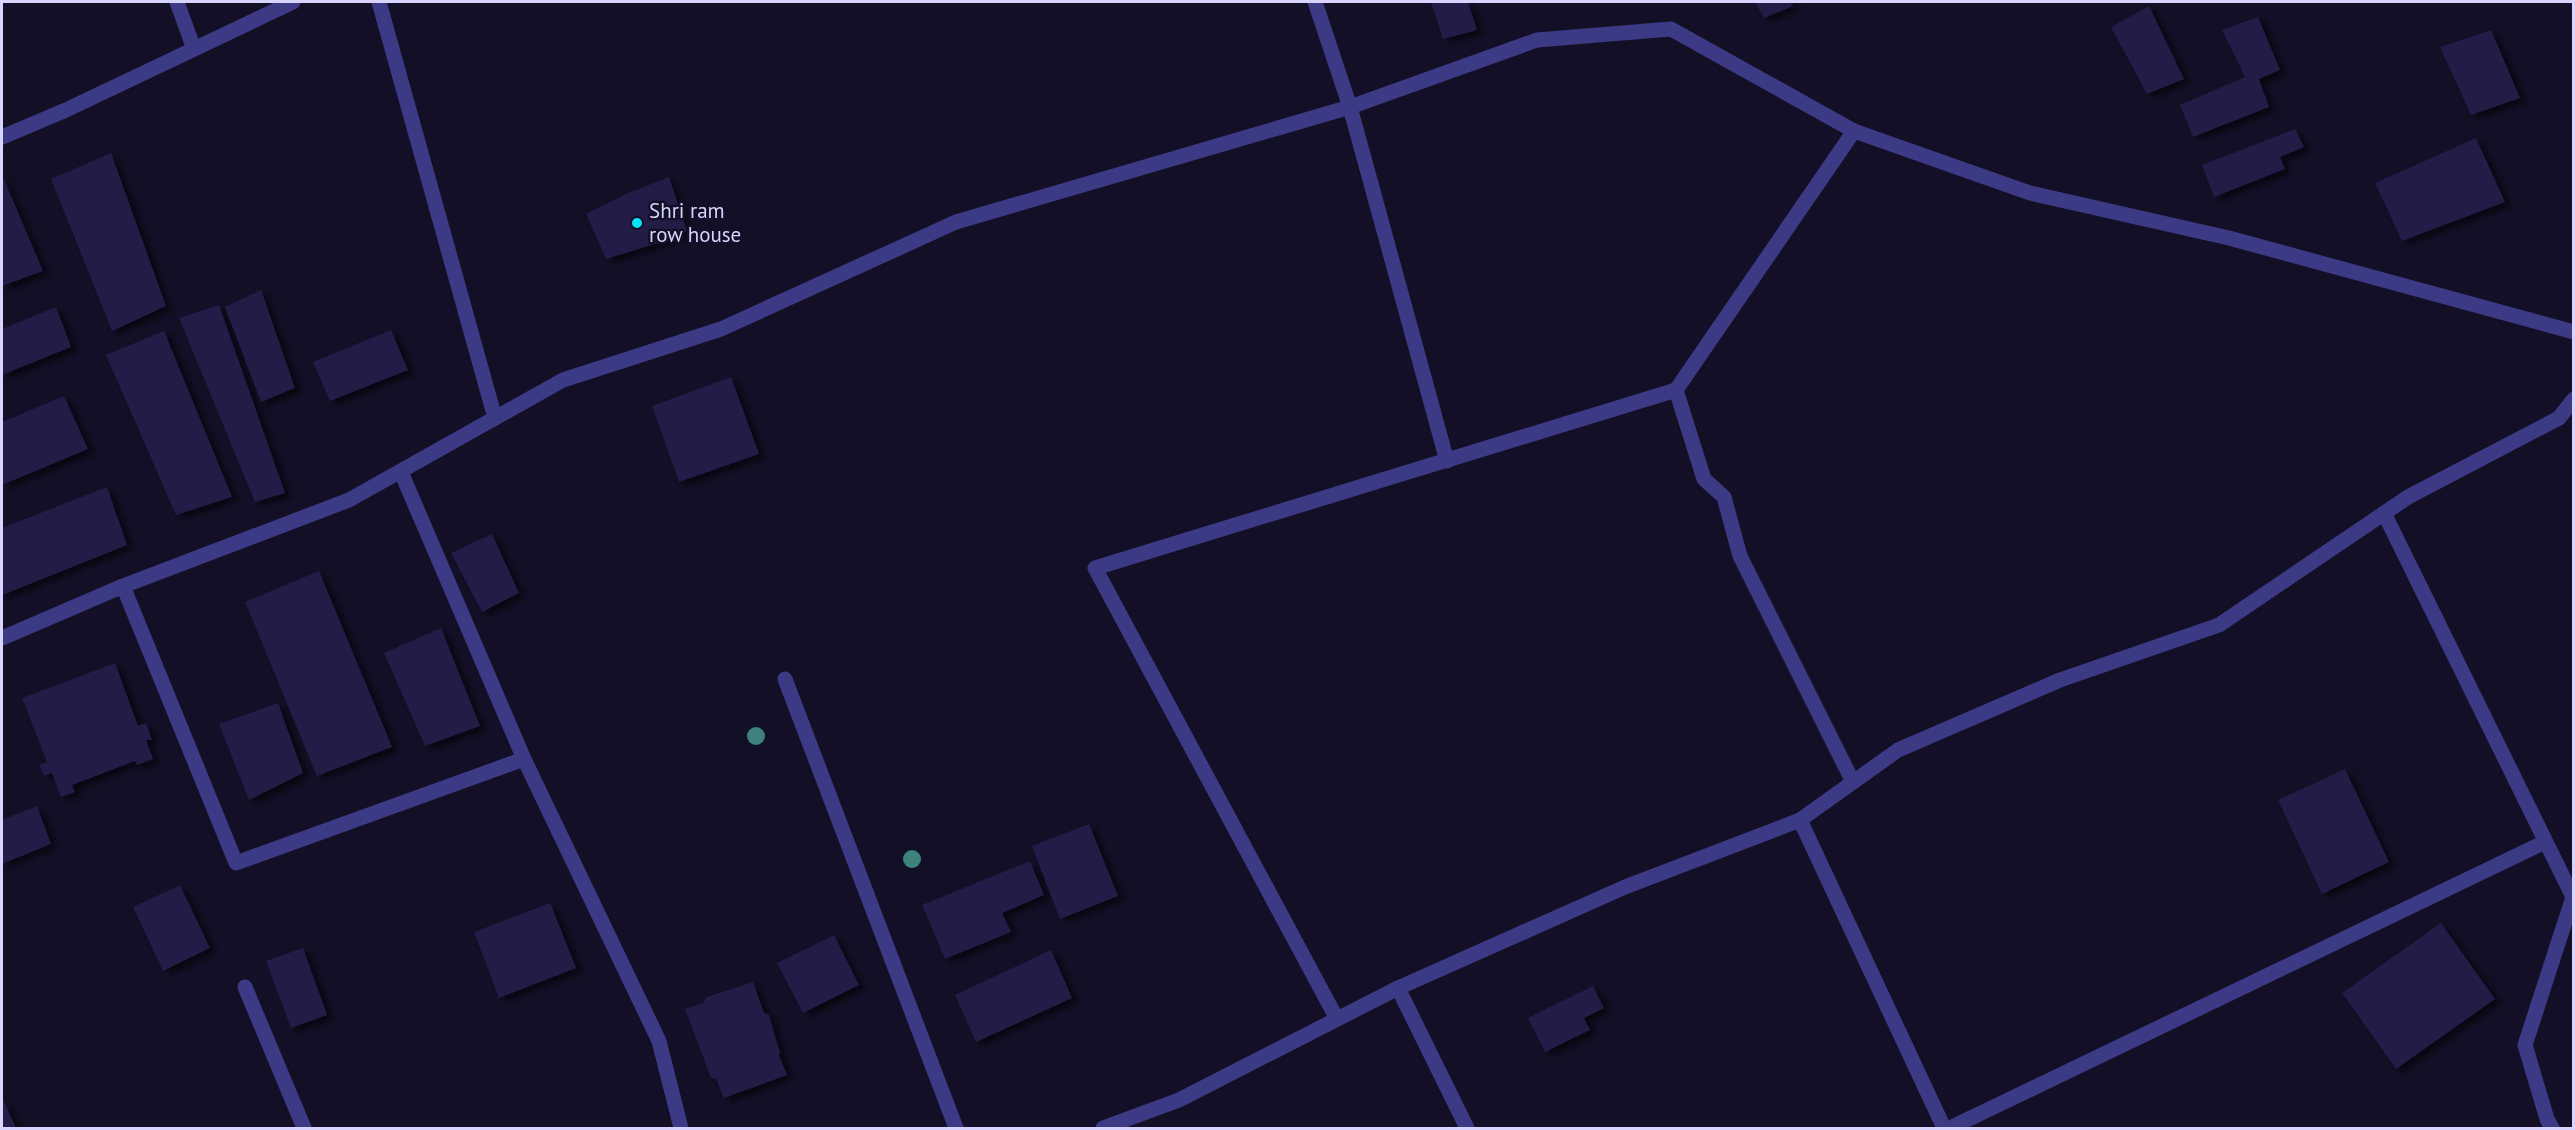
<svg xmlns="http://www.w3.org/2000/svg" width="2575" height="1130" font-family="'PT Sans',sans-serif">
<style>
.building{fill:#241b47;filter:url(#shadow)}
.lines{fill:none;stroke-linecap:round;stroke-linejoin:round}
.minor{stroke:#3d3a85;stroke-width:15}
.tree{fill:#3d827b}
.poi-dot{fill:#00e5ff;stroke:#130f26;stroke-width:2}
.labels{text-anchor:middle;stroke-width:5;stroke-linejoin:round;paint-order:stroke}
.poi-label{font-size:21px;fill:#d9d4ff;stroke:#130f26;text-anchor:start}
</style>
<defs>
<filter id="shadow"><feDropShadow dx="6" dy="4" stdDeviation="3" flood-color="#0009"/></filter>
</defs>
<rect width="100%" height="100%" fill="#130f26"/>
<g class="building">
<polygon points="1431,2 1468,2 1477,30 1443,39"/>
<polygon points="1755,2 1791,2 1793,6 1764,18"/>
<polygon points="2149,6 2184,79 2147,94 2111,27"/>
<polygon points="2258,17 2280,70 2259,79 2269,107 2193,137 2180,105 2245,77 2222,30"/>
<polygon points="2491,30 2520,98 2471,115 2440,47"/>
<polygon points="2295,129 2304,147 2280,157 2285,169 2214,197 2202,165"/>
<polygon points="2476,138 2505,202 2402,241 2375,183"/>
<polygon points="111,153 166,306 112,331 51,179"/>
<polygon points="2,175 43,271 2,286"/>
<polygon points="669,177 687,231 655,244 606,259 586,214 629,193"/>
<polygon points="261,290 295,388 261,402 225,307"/>
<polygon points="219,305 285,493 255,502 179,318"/>
<polygon points="56,307 71,347 2,375 2,329"/>
<polygon points="391,330 408,370 330,401 313,362"/>
<polygon points="164,331 232,497 176,515 106,355"/>
<polygon points="731,377 759,454 679,482 652,406"/>
<polygon points="64,396 88,449 2,485 2,422"/>
<polygon points="107,487 127,545 2,595 2,528"/>
<polygon points="492,534 519,593 482,612 451,553"/>
<polygon points="319,571 392,747 317,776 245,602"/>
<polygon points="441,628 480,726 425,746 384,653"/>
<polygon points="115,663 138,726 146,723 152,740 146,740 153,759 137,765 135,761 72,785 75,792 61,797 52,773 44,776 39,765 47,762 22,698"/>
<polygon points="278,703 303,773 249,800 219,724"/>
<polygon points="2345,769 2389,862 2322,894 2278,800"/>
<polygon points="37,806 51,844 2,864 2,820"/>
<polygon points="1089,824 1118,896 1060,919 1032,846"/>
<polygon points="1030,861 1044,895 1002,913 1011,932 945,959 922,905"/>
<polygon points="180,885 210,948 163,971 133,907"/>
<polygon points="550,903 576,968 499,998 474,932"/>
<polygon points="2441,923 2495,999 2396,1069 2342,993"/>
<polygon points="834,935 859,985 803,1013 777,963"/>
<polygon points="303,948 327,1015 291,1028 266,961"/>
<polygon points="1051,950 1072,998 976,1042 955,995"/>
<polygon points="753,982 764,1013 769,1015 780,1053 779,1055 787,1075 724,1098 716,1079 711,1078 685,1009 703,1003 707,997"/>
<polygon points="1593,986 1604,1008 1584,1018 1590,1030 1545,1052 1528,1018"/>
<polygon points="2,1097 16,1128 2,1128"/>
</g>
<g class="lines">
<g class="minor">
<polyline points="177,2 194,49"/>
<polyline points="379,2 495,418"/>
<polyline points="1315,2 1350,107 1447,461"/>
<polyline points="2,137 66,110 293,2"/>
<polyline points="1676,390 1704,479 1724,497 1740,556 1853,782"/>
<polyline points="401,472 524,759 659,1041 681,1128"/>
<polyline points="2384,513 2573,897 2525,1045 2547,1119 2552,1128"/>
<polyline points="123,586 236,863 524,759"/>
<polyline points="2,638 123,586 349,500 563,380 721,329 956,222 1350,107 1537,40 1671,29 1854,131 2030,193 2229,238 2574,332"/>
<polyline points="785,679 956,1128"/>
<polyline points="1800,820 1898,750 2060,680 2219,625 2408,497 2559,418 2574,399"/>
<polyline points="245,987 304,1128"/>
<polyline points="1398,988 1467,1128"/>
<polyline points="1337,1019 1095,568 1676,390 1854,131"/>
<polyline points="1103,1128 1179,1100 1398,988 1625,887 1800,820 1944,1128"/>
<polyline points="1950,1128 2545,842"/>
</g>
</g>
<g class="tree">
<circle cx="756" cy="736" r="9"/>
<circle cx="912" cy="859" r="9"/>
</g>
<circle class="poi-dot" cx="637" cy="223" r="6"/>
<g class="labels">
<g class="poi-label">
<text x="649" y="218">Shri ram<tspan x="649" dy="24">row house</tspan></text>
</g>
</g>
<rect width="2575" height="1130" fill="none" stroke="#d9d4ff" stroke-width="6"/>
</svg>
